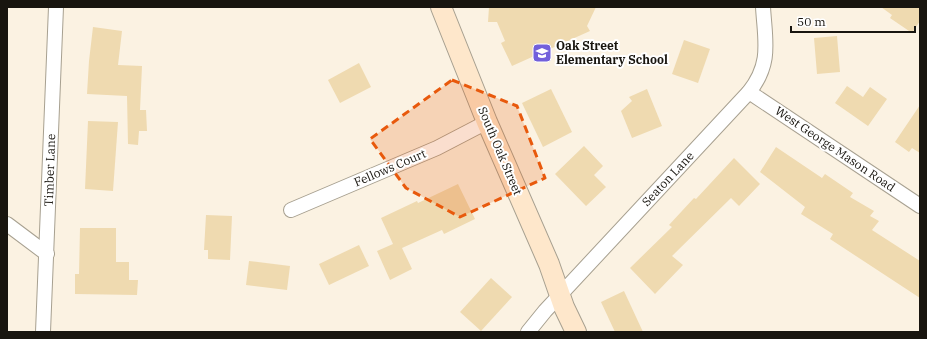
<svg xmlns="http://www.w3.org/2000/svg" width="927" height="339" font-family="'IBM Plex Serif',serif">
<style>
.building{fill:#efdab0}
.lines{fill:none;stroke-linecap:round;stroke-linejoin:round}
.street-casing{stroke:#a7a090;stroke-width:16}
.secondary-casing{stroke:#a7a090;stroke-width:22}
.street{stroke:#fff;stroke-width:14}
.secondary{stroke:#fee7cb;stroke-width:20}
.marked{fill:#e8590c;fill-opacity:0.2;stroke:#e8590c;stroke-width:3;stroke-dasharray:8 5;stroke-linejoin:round}
.labels{text-anchor:middle;stroke-width:4;stroke-linejoin:round;paint-order:stroke}
.poi-label{font-size:12px;font-weight:bold;fill:#18150f;stroke:#fff;text-anchor:start}
.street-label{font-size:12px;fill:#18150f;stroke:#fff}
</style>
<rect width="100%" height="100%" fill="#fbf2e2"/>
<g class="building">
<polygon points="489,7 596,7 587,26 590,31 512,66 501,43 505,41 497,22 488,22"/>
<polygon points="881,7 920,7 920,21 912,33 890,18 892,15"/>
<polygon points="93,27 122,31 118,65 142,66 140,110 146,110 147,131 139,131 138,145 128,144 127,96 87,94 89,61"/>
<polygon points="837,36 840,72 817,74 814,38"/>
<polygon points="684,40 710,49 698,83 672,74"/>
<polygon points="359,63 371,87 340,103 328,80"/>
<polygon points="847,86 863,97 870,87 887,99 868,126 835,103"/>
<polygon points="551,89 572,132 543,147 522,103"/>
<polygon points="647,89 662,126 632,138 621,111 632,101 629,97"/>
<polygon points="920,105 920,153 912,148 909,152 895,142"/>
<polygon points="88,121 118,122 113,191 85,189"/>
<polygon points="584,146 603,166 594,175 606,187 586,206 555,174"/>
<polygon points="776,147 822,178 825,174 853,193 850,197 874,211 870,216 879,221 872,230 920,261 920,298 830,239 833,234 801,214 805,207 760,172"/>
<polygon points="734,158 760,184 739,206 731,198 672,256 683,265 655,294 630,268 672,227 669,225 694,198 696,199"/>
<polygon points="458,184 475,219 444,234 442,230 402,248 412,269 390,280 377,251 393,244 381,218 417,201 418,203"/>
<polygon points="206,215 232,216 230,260 208,259 208,250 204,250"/>
<polygon points="80,228 116,228 116,262 129,262 129,280 138,280 137,295 75,294 75,274 79,274"/>
<polygon points="359,245 369,266 329,285 319,264"/>
<polygon points="249,261 290,266 287,290 246,285"/>
<polygon points="491,278 512,297 481,331 460,312"/>
<polygon points="624,291 643,332 615,332 601,302"/>
</g>
<g class="lines">
<g class="street-casing">
<g id="street">
<polyline points="749,92 920,206"/>
<polyline points="291,210 437,148 487,122"/>
<polyline points="7,224 47,254"/>
<polyline points="43,332 56,7"/>
<path d="M528,332L545,311L749,92C772,63 765,41 763,7"/>
</g>
</g>
<g class="secondary-casing">
<polyline id="secondary" points="441,7 487,122 549,264 564,307 576,332"/>
</g>
<use href="#street" class="street"/>
<use href="#secondary" class="secondary"/>
</g>
<path class="marked" d="M452,80L517,106L545,178L460,217L406,188L370,139Z"/>
<defs>
<g id="school-square" transform="scale(1)"><rect x="-9" y="-9" width="18" height="18" rx="4" fill="#7260db" stroke="#fff"/><path d="M0-5L7-2L0 1L-7-2ZM-4 1L0 2.5L4 1V4Q0 6-4 4Z" fill="#fff"/></g>
</defs>
<g fill-rule="evenodd">
<use href="#school-square" x="542" y="53"/>
</g>
<g class="labels">
<g class="poi-label">
<text x="556" y="50">Oak Street<tspan x="556" dy="14">Elementary School</tspan></text>
</g>
<g class="street-label">
<text transform="translate(835 149) rotate(34)" y="4">West George Mason Road</text>
<text transform="translate(500 151) rotate(67)" y="4">South Oak Street</text>
<text transform="translate(390 168) rotate(-23)" y="4">Fellows Court</text>
<text transform="translate(50 170) rotate(-88)" y="4">Timber Lane</text>
<text transform="translate(668 179) rotate(-47)" y="4">Seaton Lane</text>
</g>
</g>
<rect width="927" height="339" fill="none" stroke="#18150f" stroke-width="16"/>
<path d="M791 26v6h124v-6" fill="none" stroke="#18150f" stroke-width="2"/>
<text x="797" y="26" font-size="12" fill="#18150f" stroke="#ffffff" stroke-width="3" paint-order="stroke">50 m</text>
</svg>
